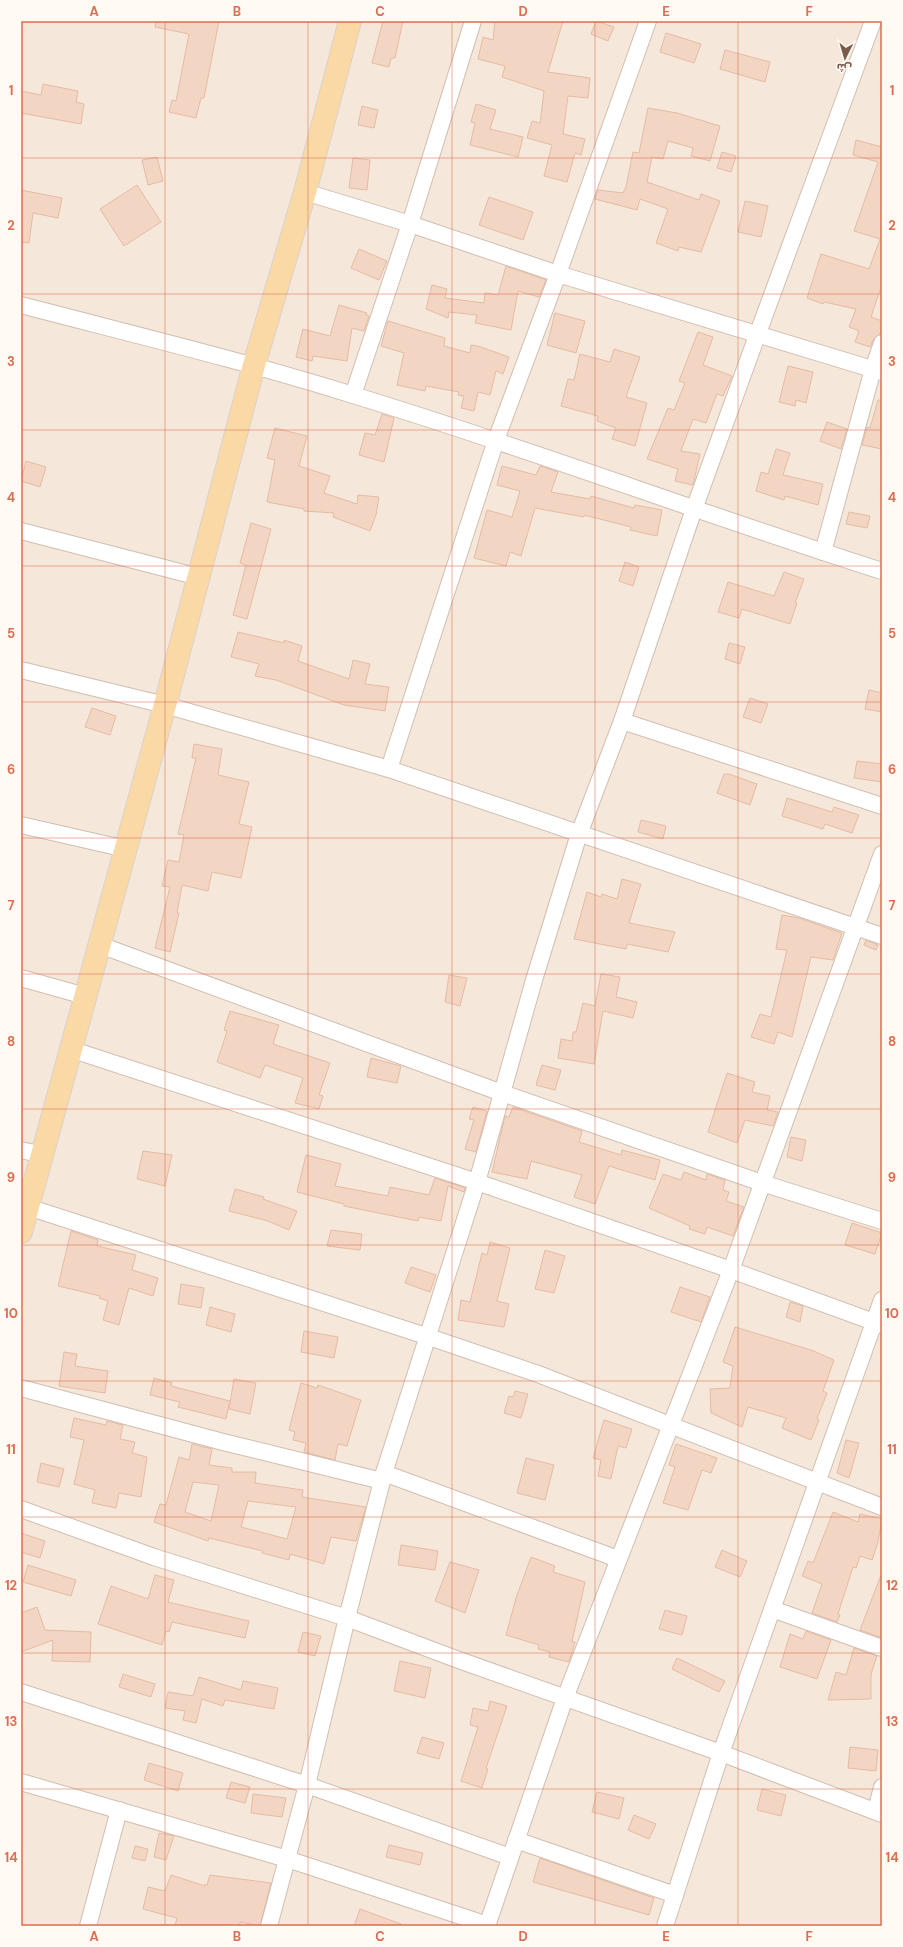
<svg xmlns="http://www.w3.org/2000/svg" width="903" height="1947" font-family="'DM Sans','Noto Sans Arabic',sans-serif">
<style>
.residential{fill:#f5e8da}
.building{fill:#f3d5c3;stroke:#e6bba3;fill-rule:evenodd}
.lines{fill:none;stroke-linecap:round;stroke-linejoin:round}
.minor-casing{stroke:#d1beb0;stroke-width:18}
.primary-casing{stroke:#dad1cd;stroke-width:24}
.minor{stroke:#fff;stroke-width:16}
.primary{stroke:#fbd9a5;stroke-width:22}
.grid{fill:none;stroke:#dc6d51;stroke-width:1;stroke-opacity:0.55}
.neatline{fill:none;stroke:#dc6d51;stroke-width:1.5}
.grid-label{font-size:13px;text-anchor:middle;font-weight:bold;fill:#dc6d51}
</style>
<rect width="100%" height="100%" fill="#fdf6ec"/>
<rect class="residential" x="21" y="21" width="861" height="1905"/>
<g class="building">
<polygon points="156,21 219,21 204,98 201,98 196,118 169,112 172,100 176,101 189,34 155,27"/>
<polygon points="383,21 403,21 395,58 391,58 389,67 372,63"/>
<polygon points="495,21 563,21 548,72 590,78 588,98 568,96 563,134 585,139 581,155 575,153 567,182 544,176 552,145 527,138 532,121 540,123 544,91 502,77 505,66 478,59 483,37 493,40"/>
<polygon points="596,21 614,27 608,41 591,34"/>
<polygon points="666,33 701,44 694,63 660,52"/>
<polygon points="725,50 770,62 765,82 720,69"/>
<polygon points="43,84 78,91 76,102 84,104 81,124 21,113 21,91 41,95"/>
<polygon points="476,104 496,110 490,129 523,137 518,157 470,145 475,123 471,122"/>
<polygon points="362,106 378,110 374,128 358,125"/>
<polygon points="648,108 677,113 720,126 710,161 691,156 693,148 668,141 663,159 652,157 647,182 699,200 701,194 720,201 701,252 679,247 678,251 656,243 668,209 640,199 637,210 595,199 598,190 623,193 626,187 633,152 639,153"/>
<polygon points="856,140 882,147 882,284 871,317 882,321 882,328 880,334 873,340 870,347 855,342 859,331 849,327 856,309 824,302 823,304 807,298 821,254 869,269 880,239 854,231 878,162 853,155"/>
<polygon points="722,152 736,156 731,172 717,168"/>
<polygon points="157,157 163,181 148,185 142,160"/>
<polygon points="353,158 370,160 367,190 349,188"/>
<polygon points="137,185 161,222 124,246 100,209"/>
<polygon points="21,190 62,198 58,218 33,213 29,243 21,242"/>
<polygon points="489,197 533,212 523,240 479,225"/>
<polygon points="745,201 768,206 761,237 738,232"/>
<polygon points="359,249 387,261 379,280 351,268"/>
<polygon points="506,266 546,280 539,297 518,291 511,330 475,323 477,315 449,312 448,318 426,309 432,285 447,289 445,298 484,303 485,293 498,295"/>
<polygon points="339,305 367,313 366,315 369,316 364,331 352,328 347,361 313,356 312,361 296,357 303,329 330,336"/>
<polygon points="555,313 585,321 576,353 547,345"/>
<polygon points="388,321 445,338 444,346 470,353 471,345 478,346 509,357 503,374 496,371 490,395 478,392 474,411 461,408 464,396 458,395 459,392 426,386 425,391 397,385 404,353 381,346"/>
<polygon points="698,332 713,337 703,365 732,376 723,396 717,394 706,423 693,419 681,451 700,454 693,485 675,481 678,469 647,459 668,408 674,410 685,383 679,381"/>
<polygon points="614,349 640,357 626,397 647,403 635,446 612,439 616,428 597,421 598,416 561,406 568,379 574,380 580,354 610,362"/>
<polygon points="788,366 813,372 806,403 796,400 795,406 779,402"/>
<polygon points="878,400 882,400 882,449 862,445 867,427 870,428"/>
<polygon points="382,414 394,418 384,462 359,455 365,433 375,435"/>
<polygon points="827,422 847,429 841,449 820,441"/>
<polygon points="275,428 307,436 299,466 330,476 324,493 357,504 358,495 379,497 376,515 370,531 333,517 334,513 304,511 304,509 267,502 275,460 267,458"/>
<polygon points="776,449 790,453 783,475 823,484 818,505 785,496 784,500 756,491 761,472 768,474"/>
<polygon points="26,461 46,467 40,487 21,481"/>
<polygon points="502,466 536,475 540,466 558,472 551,492 590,499 591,496 634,508 635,505 662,510 657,536 630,530 631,527 584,515 584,517 535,508 521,556 510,552 506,566 474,558 487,510 512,517 520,491 497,485"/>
<polygon points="849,512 870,516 867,528 846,524"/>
<polygon points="251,523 271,529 247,619 233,615 246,565 240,563"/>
<polygon points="625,562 639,567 633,586 619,581"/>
<polygon points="784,572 804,579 795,603 797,603 790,624 742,609 739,618 718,612 728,582 774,596"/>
<polygon points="238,632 284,643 284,640 302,646 298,661 349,679 353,660 370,664 365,684 389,687 385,711 344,705 276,680 255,676 259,664 231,657"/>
<polygon points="729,643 745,647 740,664 725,659"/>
<polygon points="869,690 882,693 882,712 865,709"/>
<polygon points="750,698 768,704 761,723 743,717"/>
<polygon points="92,708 116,716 110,735 85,727"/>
<polygon points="194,744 222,749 218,775 249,782 239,824 252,827 241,878 212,872 208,891 182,885 177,913 179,913 170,952 155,948 170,887 162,886 168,860 179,862 184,835 178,834 196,758 192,758"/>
<polygon points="857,761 882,764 882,782 854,778"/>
<polygon points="724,774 729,774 757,784 750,805 717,793"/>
<polygon points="787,798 832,812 834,807 859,815 852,833 825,824 823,829 782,816"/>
<polygon points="641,820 666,826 663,839 638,832"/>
<polygon points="622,879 641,884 629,923 675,932 668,952 627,944 626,949 574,939 587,892 601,897 602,894 617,899"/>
<polygon points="782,915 799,918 842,933 833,960 811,957 792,1037 778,1032 774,1044 751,1037 760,1014 771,1017 787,950 776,949"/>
<polygon points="866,940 878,945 876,950 864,945"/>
<polygon points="601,974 620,977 616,997 637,1002 633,1018 603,1011 594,1064 558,1058 561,1039 572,1041 573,1032 576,1032 583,1003 595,1006"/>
<polygon points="449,975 467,978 460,1006 445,1002"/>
<polygon points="230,1011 279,1025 273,1044 330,1063 319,1095 323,1096 319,1109 295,1103 303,1078 265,1065 260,1078 217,1062 227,1031 224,1030"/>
<polygon points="371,1058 401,1066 397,1083 367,1077"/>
<polygon points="542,1065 561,1070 555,1090 536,1085"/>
<polygon points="727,1073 755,1082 752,1092 770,1096 767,1110 778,1112 773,1126 745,1120 737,1143 708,1132"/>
<polygon points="473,1107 487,1111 476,1152 465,1149 474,1120 469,1119"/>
<polygon points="513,1107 582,1131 579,1142 621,1155 622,1150 660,1160 655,1180 609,1166 595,1204 574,1197 582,1175 531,1161 527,1179 492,1172 505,1116 509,1117"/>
<polygon points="791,1137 806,1140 802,1161 787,1157"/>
<polygon points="143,1151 172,1155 165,1186 137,1179"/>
<polygon points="306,1155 341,1164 335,1186 388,1196 390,1187 429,1195 435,1178 465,1188 464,1192 448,1186 441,1221 419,1217 418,1221 344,1206 344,1204 297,1192"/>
<polygon points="684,1172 706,1180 707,1174 725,1180 723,1190 729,1192 726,1201 744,1207 733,1236 707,1227 705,1234 689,1229 690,1226 649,1208 663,1174 681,1180"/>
<polygon points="235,1189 264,1197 263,1199 297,1211 289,1230 268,1221 229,1211"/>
<polygon points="852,1223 882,1233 875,1254 845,1245"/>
<polygon points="331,1230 362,1234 360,1250 327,1246"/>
<polygon points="71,1231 98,1240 97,1246 136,1255 132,1270 158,1278 153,1296 129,1288 119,1325 103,1320 108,1301 99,1298 100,1296 58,1286"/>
<polygon points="490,1242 510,1248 497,1301 509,1304 504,1327 458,1320 461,1300 470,1302 482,1253 487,1255"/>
<polygon points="545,1250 565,1256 554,1293 535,1289"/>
<polygon points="411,1267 436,1275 430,1292 405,1283"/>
<polygon points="181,1284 204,1288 201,1308 178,1304"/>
<polygon points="680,1287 710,1297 701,1322 671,1312"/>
<polygon points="790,1302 803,1306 800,1322 786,1317"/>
<polygon points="210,1307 235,1314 231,1332 206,1325"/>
<polygon points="735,1327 811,1350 834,1360 823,1391 827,1393 817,1419 819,1420 811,1440 782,1428 786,1418 748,1407 742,1427 711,1413 710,1389 730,1388 733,1366 723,1362"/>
<polygon points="304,1331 338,1337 334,1358 301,1352"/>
<polygon points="64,1352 77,1354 75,1366 108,1371 105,1393 59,1386"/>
<polygon points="154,1378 172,1383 171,1386 230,1401 226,1419 178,1407 180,1402 150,1395"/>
<polygon points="234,1379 256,1383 250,1414 229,1409"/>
<polygon points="301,1383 317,1388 318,1385 361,1400 347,1446 338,1444 335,1460 304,1452 306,1443 293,1440 295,1432 289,1430"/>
<polygon points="515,1391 528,1394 521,1418 504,1413 509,1396 513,1397"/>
<polygon points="74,1418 106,1425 107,1421 123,1425 120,1439 135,1442 132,1453 147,1457 141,1497 119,1493 116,1508 92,1503 95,1490 74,1484 84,1440 70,1437"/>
<polygon points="604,1420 632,1429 626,1448 618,1446 611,1479 598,1476 601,1460 593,1458"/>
<polygon points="846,1440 859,1443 849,1478 837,1473"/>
<path d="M192,1444L212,1449L209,1465L232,1468V1472H256L255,1483L303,1490L302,1497L366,1507L356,1541L331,1537L324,1564L290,1554L289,1560L262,1553L263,1551L209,1538L208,1541L154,1522L160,1504L166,1505L179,1457L189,1460ZM193,1482L219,1485L211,1521L185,1512ZM248,1501L296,1507L287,1539L241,1527Z"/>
<polygon points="676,1444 717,1458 711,1473 702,1470 688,1510 663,1503 675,1467 669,1465"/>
<polygon points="526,1458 554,1465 545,1500 517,1493"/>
<polygon points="41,1463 64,1469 59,1487 37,1482"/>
<polygon points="833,1512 858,1522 860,1514 882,1519 878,1542 872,1560 860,1556 856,1568 853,1567 838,1614 840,1615 837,1622 812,1613 822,1584 802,1576 808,1561 813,1563"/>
<polygon points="21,1533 45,1541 40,1558 21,1552"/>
<polygon points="401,1545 438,1551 435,1570 398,1565"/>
<polygon points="722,1550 747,1561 740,1577 715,1567"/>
<polygon points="531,1557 555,1566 553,1572 585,1582 572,1642 575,1642 569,1662 549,1657 550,1652 538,1649 539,1645 506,1635 516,1598"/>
<polygon points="450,1562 479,1570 465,1613 435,1601"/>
<polygon points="28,1565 76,1580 71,1596 23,1582"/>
<polygon points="155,1575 174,1580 168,1602 249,1621 245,1638 172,1622 169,1632 166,1631 162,1645 98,1624 111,1586 148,1599"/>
<polygon points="881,1575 882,1575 882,1638 860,1630"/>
<polygon points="37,1607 45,1630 91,1632 90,1662 52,1661 53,1640 21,1652 21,1613"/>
<polygon points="665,1610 687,1616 682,1635 659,1629"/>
<polygon points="806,1631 831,1640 817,1679 780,1667 790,1634 803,1639"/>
<polygon points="303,1632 321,1636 315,1656 298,1652"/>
<polygon points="854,1648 877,1656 871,1674 871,1699 828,1700 836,1672 846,1675"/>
<polygon points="677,1658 725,1681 719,1692 672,1669"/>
<polygon points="400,1661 431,1668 425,1698 394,1691"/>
<polygon points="123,1674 155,1684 151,1697 119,1687"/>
<polygon points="199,1677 241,1690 243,1681 278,1688 274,1709 225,1700 223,1706 202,1699 196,1723 183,1720 185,1711 165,1708 168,1692 193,1696"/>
<polygon points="490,1701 507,1706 486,1768 488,1769 482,1788 461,1781 478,1727 470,1725 473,1708 488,1711"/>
<polygon points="422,1737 444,1743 439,1759 417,1753"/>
<polygon points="850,1747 878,1750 876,1771 848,1768"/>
<polygon points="149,1763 183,1773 178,1791 144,1780"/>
<polygon points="231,1782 250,1787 245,1803 226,1798"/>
<polygon points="762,1789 786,1795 781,1816 757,1810"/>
<polygon points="597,1792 624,1798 619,1819 592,1812"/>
<polygon points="253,1794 286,1798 282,1817 251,1813"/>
<polygon points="634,1815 656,1824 649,1839 628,1830"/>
<polygon points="159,1833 174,1836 166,1860 154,1857"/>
<polygon points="389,1845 423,1853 420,1865 386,1857"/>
<polygon points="135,1846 148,1849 145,1861 132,1858"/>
<polygon points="540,1858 654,1898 649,1915 533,1882"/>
<polygon points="171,1875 205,1886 205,1884 207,1885 210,1875 271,1883 260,1926 240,1922 240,1926 175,1926 177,1918 143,1909 148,1887 165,1891"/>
<polygon points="360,1909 401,1924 401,1926 354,1926"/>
</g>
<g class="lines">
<g class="minor-casing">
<g id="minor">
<polyline points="305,192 410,224 558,274 882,372"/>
<path d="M21,305C132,334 244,361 353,395C531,449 705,515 882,571"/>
<polyline points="353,395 410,224 473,21"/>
<polyline points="21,531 199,577"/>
<polyline points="823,552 873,369 882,343"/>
<polyline points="21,670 165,705 389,769 882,936"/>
<polyline points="622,721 882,806"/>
<polyline points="389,769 496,440 558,274 648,21"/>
<polyline points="21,825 126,849"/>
<polyline points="100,945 502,1093 762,1183 882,1221"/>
<polyline points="21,978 85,996"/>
<polyline points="70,1049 477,1182 731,1270 882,1325"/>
<polyline points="21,1150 43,1155"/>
<polyline points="28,1207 426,1336 538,1374 882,1507"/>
<polyline points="21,1388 223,1442 382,1481"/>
<polyline points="384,1473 618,1559"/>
<polyline points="21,1509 154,1557 347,1618 456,1659 721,1753 882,1814"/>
<polyline points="772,1609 882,1648"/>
<polyline points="21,1692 307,1785 510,1857"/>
<polyline points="21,1782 287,1859 488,1925"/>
<polyline points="876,1811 882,1787"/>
<polyline points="516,1840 675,1895"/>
<polyline points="88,1926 119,1810"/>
<polyline points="269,1926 307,1785 347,1618 384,1473 477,1182 534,980 579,834 622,721 694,509 758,333 873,21"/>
<polyline points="487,1926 565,1698 731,1270 882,854"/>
<polyline points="665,1926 721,1753 882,1300"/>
</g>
</g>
<g class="primary-casing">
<polyline id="primary" points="21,1232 165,705 254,365 305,192 350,21"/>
</g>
<use href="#minor" class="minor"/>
<use href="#primary" class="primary"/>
</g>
<path class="grid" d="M165,21V1926M308,21V1926M452,21V1926M595,21V1926M738,21V1926M21,158H882M21,294H882M21,430H882M21,566H882M21,702H882M21,838H882M21,974H882M21,1109H882M21,1245H882M21,1381H882M21,1517H882M21,1653H882M21,1789H882"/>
<rect width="903" height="1947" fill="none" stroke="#fffaf3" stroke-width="44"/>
<g transform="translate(845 58) rotate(185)" stroke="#fffaf3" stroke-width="3" paint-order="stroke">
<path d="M0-3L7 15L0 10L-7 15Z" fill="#7a5c4d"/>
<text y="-6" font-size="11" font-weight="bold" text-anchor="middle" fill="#7a5c4d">ش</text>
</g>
<rect x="22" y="22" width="859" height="1903" class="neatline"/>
<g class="grid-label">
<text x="94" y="16">A</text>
<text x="237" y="16">B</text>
<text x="380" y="16">C</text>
<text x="523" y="16">D</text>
<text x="666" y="16">E</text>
<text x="809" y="16">F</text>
<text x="11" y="95">1</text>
<text x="892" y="95">1</text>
<text x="11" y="230">2</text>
<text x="892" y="230">2</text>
<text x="11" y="366">3</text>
<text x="892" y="366">3</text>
<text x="11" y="502">4</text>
<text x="892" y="502">4</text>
<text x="11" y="638">5</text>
<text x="892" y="638">5</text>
<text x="11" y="774">6</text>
<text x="892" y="774">6</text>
<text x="11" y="910">7</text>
<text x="892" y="910">7</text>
<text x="11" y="1046">8</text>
<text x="892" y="1046">8</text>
<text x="11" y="1182">9</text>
<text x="892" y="1182">9</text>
<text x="11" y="1318">10</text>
<text x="892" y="1318">10</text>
<text x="11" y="1454">11</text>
<text x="892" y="1454">11</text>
<text x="11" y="1590">12</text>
<text x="892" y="1590">12</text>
<text x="11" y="1726">13</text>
<text x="892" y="1726">13</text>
<text x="11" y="1862">14</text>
<text x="892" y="1862">14</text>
<text x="94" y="1941">A</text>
<text x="237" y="1941">B</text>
<text x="380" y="1941">C</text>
<text x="523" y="1941">D</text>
<text x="666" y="1941">E</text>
<text x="809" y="1941">F</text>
</g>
</svg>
